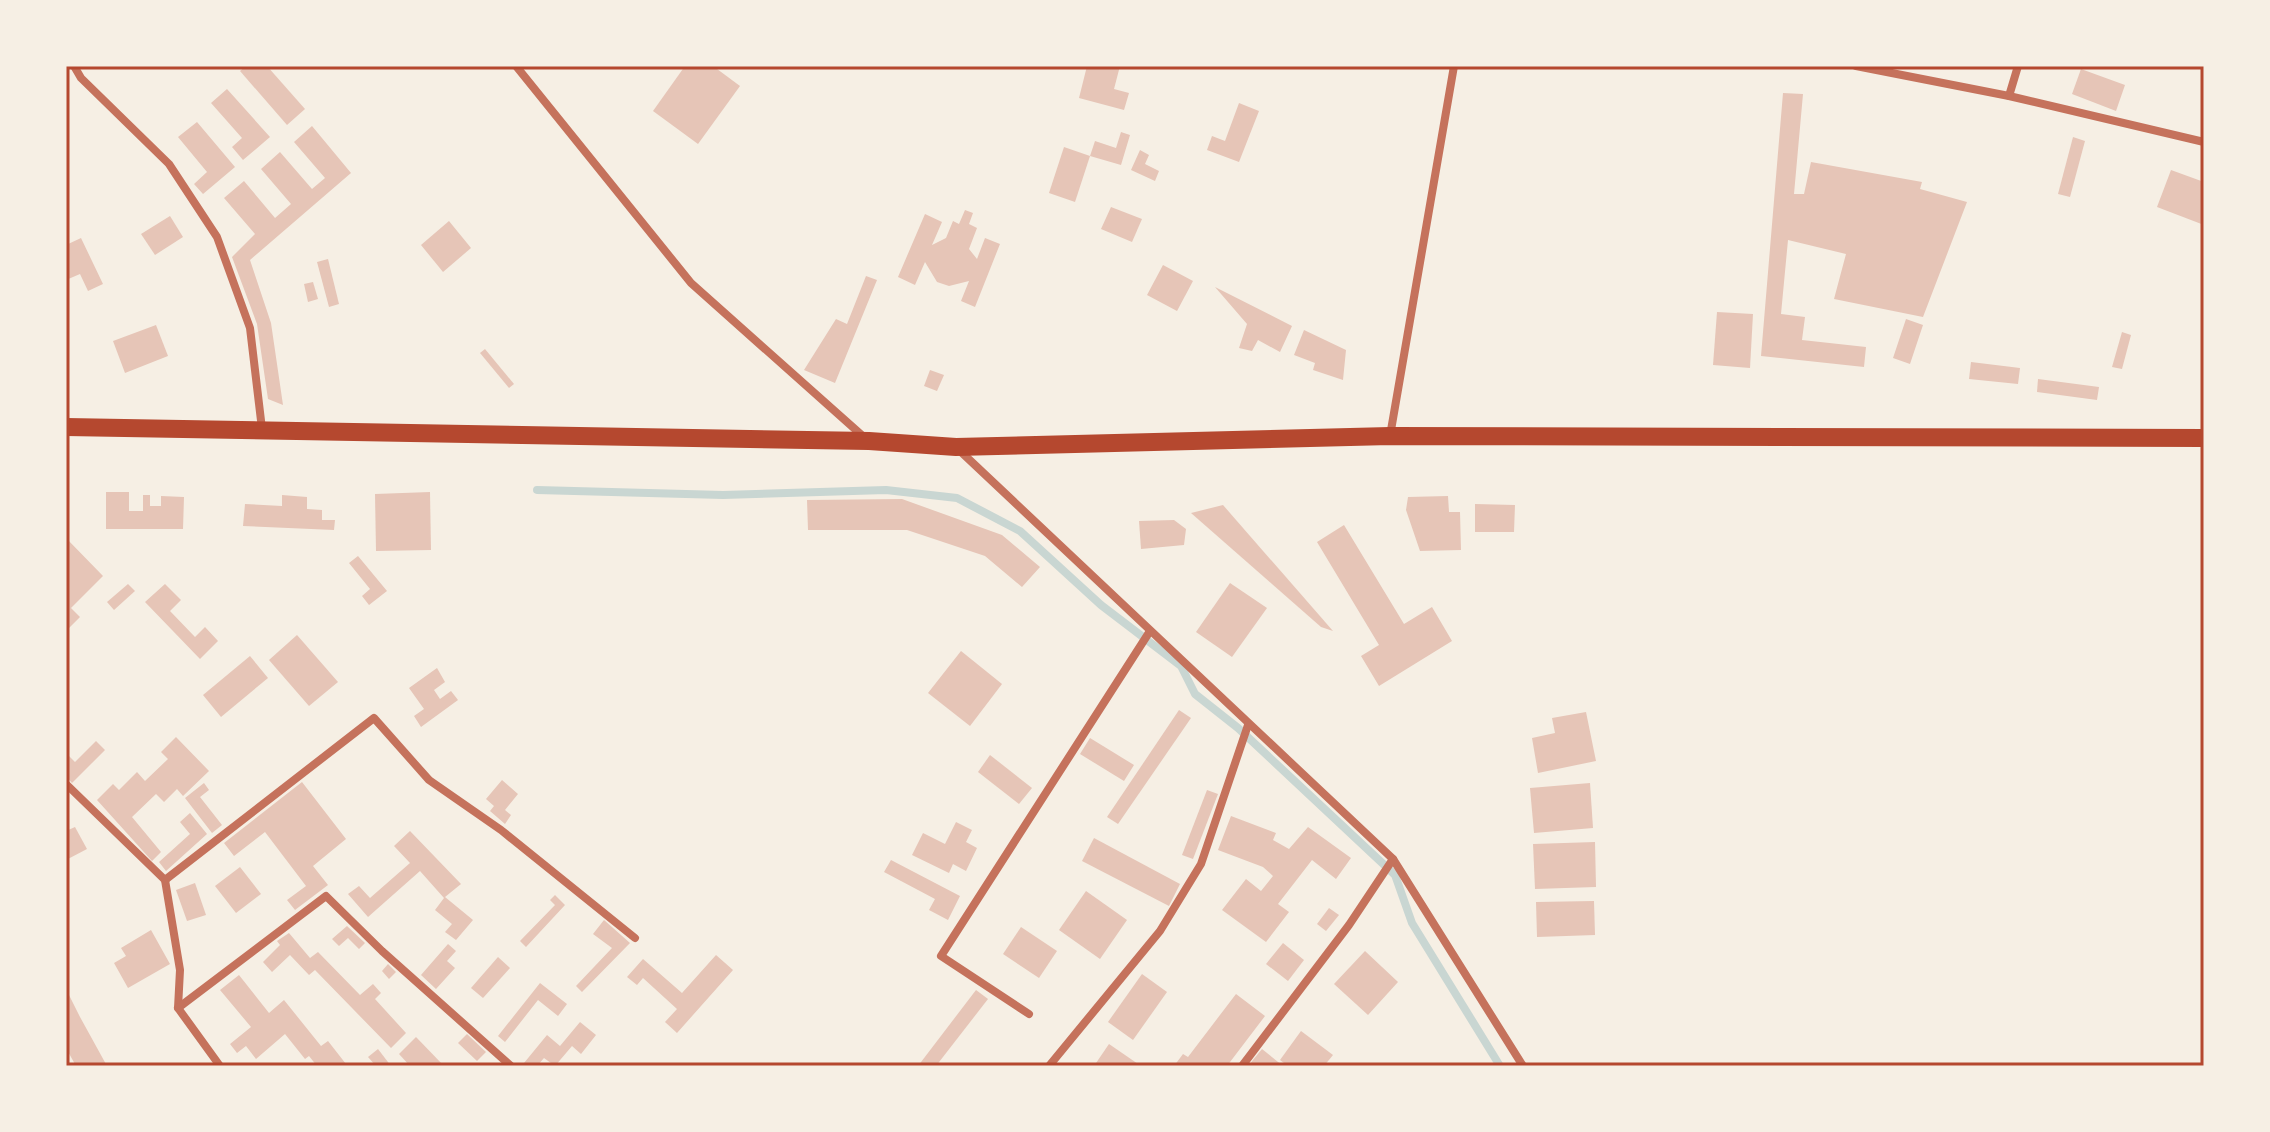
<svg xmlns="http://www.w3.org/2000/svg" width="2270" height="1132" font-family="Cabin,sans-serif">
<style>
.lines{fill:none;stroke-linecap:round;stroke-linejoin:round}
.stream{stroke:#c9d6d2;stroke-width:8}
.building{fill:#e6c5b7}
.minor{stroke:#c5725c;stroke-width:8}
.trunk{stroke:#b5482f;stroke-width:18}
.neatline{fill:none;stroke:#b5482f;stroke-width:3}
</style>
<rect width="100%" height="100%" fill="#f6efe4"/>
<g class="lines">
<polyline class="stream" points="537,490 723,495 886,490 957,498 1020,531 1101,605 1181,666 1195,694 1238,728 1395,875 1412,923 1500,1066"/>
</g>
<g class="building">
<polygon points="246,66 267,66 305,109 287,125 240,71"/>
<polygon points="685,66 713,66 740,86 698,144 653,111"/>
<polygon points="1087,66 1120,66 1114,89 1129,93 1124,110 1079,98"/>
<polygon points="2081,69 2125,85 2116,111 2072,94"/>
<polygon points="227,89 270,137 243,160 232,147 242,138 211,103"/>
<polygon points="1783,93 1803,94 1794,194 1804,194 1811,162 1922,182 1920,189 1967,202 1923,317 1834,299 1846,254 1788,240 1781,314 1805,317 1802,340 1866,347 1864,367 1761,356"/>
<polygon points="1239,103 1259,111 1239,162 1207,150 1212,136 1225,141"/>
<polygon points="197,122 235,167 203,194 194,184 207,172 178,137"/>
<polygon points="312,126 351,173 250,260 271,323 283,405 268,399 257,324 232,257 255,234 224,198 244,181 275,218 291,204 261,169 280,152 312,189 325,178 294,142"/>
<polygon points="1121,132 1130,135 1121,165 1090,156 1095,141 1116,148"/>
<polygon points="2073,137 2085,141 2070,197 2058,194"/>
<polygon points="1064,147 1090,156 1075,202 1049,193"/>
<polygon points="1140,150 1149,155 1145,164 1159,171 1155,181 1131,170"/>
<polygon points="2171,170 2204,182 2204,225 2157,207"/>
<polygon points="1111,207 1142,219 1132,242 1101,229"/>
<polygon points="965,210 973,213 969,224 977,228 969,249 977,259 985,238 1000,244 975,307 961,301 969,281 949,286 937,282 925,262 915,285 898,277 925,214 942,222 932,245 946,238 953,221 959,224"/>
<polygon points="170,216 183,237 155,255 141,234"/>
<polygon points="449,221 471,248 443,272 421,245"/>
<polygon points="81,238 103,284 88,291 80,274 66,280 66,245"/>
<polygon points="328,259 339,304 329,307 317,262"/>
<polygon points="1163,265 1193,281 1177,311 1147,295"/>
<polygon points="866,276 877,280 835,383 804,370 836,319 847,324"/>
<polygon points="313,282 318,299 308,302 304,284"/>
<polygon points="1215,287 1292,326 1280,352 1258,340 1252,351 1239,348 1247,324"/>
<polygon points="1717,312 1753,314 1750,368 1713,365"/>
<polygon points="1906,319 1923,325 1910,364 1893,358"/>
<polygon points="156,325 168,356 125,373 113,341"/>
<polygon points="1304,330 1346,350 1343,380 1313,370 1315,363 1294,355"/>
<polygon points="2122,332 2131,335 2122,369 2112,367"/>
<polygon points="485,349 514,384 509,388 480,353"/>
<polygon points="1971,362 2020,368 2018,384 1969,379"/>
<polygon points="930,370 944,375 937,391 924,386"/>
<polygon points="2038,379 2099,387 2097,400 2037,392"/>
<polygon points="106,492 129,492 129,511 143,511 143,495 150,495 150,506 161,506 161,496 184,497 183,529 106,529"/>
<polygon points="430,492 431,550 376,551 375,494"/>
<polygon points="282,495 307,497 307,509 322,510 322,520 335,520 334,530 243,526 245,504 282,506"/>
<polygon points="1448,496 1449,512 1460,512 1461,550 1420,551 1406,510 1408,497"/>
<polygon points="902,499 1002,535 1040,567 1022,587 985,556 907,530 808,530 807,500"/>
<polygon points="1475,504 1515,505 1514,532 1475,532"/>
<polygon points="1223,505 1333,631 1321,627 1191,513"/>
<polygon points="1174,520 1186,529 1184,545 1141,549 1139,521"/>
<polygon points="1344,525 1404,624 1432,607 1452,641 1379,686 1361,656 1379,645 1317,542"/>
<polygon points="66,538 103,576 71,608 80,617 66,631"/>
<polygon points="358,556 387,591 369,605 362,596 370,589 349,563"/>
<polygon points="1230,583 1267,608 1232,657 1196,632"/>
<polygon points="128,584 135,591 114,610 107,602"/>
<polygon points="165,584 181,600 170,611 195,637 205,627 218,641 200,659 145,602"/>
<polygon points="297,635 338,682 309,706 269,660"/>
<polygon points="961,651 1002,684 970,726 928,693"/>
<polygon points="250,656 268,678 221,717 203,695"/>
<polygon points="437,668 445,682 434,690 440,699 451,691 458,700 421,727 414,716 424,709 409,688"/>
<polygon points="1179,710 1191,718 1118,824 1107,817"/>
<polygon points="1586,712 1596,761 1538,773 1532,738 1555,733 1552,718"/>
<polygon points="176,737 209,771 183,796 177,789 164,802 156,794 132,817 161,852 152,861 97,800 113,784 119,790 137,772 145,781 168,759 161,752"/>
<polygon points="1090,738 1134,765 1124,781 1080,754"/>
<polygon points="96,741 105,750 72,783 66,776 66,753 75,762"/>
<polygon points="990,755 1032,788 1019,804 978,772"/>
<polygon points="502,780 518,794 505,810 511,815 505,824 490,811 494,806 486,799"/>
<polygon points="302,782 346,839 313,866 328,885 295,910 287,900 306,886 265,832 234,856 224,843"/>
<polygon points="204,783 209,790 200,797 222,825 212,833 185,798"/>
<polygon points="1590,783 1593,828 1534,833 1530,788"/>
<polygon points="1207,790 1218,794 1193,859 1182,855"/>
<polygon points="190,813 207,834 166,871 159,862 190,834 180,822"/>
<polygon points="1231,816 1276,833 1273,840 1289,849 1308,827 1351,858 1336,879 1312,860 1278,904 1289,912 1266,942 1222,910 1246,879 1261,891 1273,876 1263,867 1218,850"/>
<polygon points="956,822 972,830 966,842 977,848 966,871 953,864 949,873 912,855 923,833 945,844"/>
<polygon points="75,827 87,849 66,860 66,831"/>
<polygon points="410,831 461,884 445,897 473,920 456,940 445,932 452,924 435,910 444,898 420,871 368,917 348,894 359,886 370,898 410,863 394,846"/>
<polygon points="1094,838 1180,884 1169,906 1082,861"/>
<polygon points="1595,842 1596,887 1535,889 1533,844"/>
<polygon points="891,860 960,896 948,920 929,910 935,899 884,872"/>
<polygon points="240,867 261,894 236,913 215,886"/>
<polygon points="195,883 206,915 187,921 176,890"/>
<polygon points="1086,891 1127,920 1100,959 1059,930"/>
<polygon points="555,895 565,905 526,947 520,941 555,905 550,900"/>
<polygon points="1594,901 1595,935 1537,937 1536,902"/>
<polygon points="1329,908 1339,915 1326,931 1317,924"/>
<polygon points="604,920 630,943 582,992 576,986 612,948 593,934"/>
<polygon points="347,926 365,943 359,949 348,938 339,946 332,939"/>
<polygon points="1021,927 1057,951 1039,978 1003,954"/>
<polygon points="151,930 170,964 128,988 114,963 126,956 121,948"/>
<polygon points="289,933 310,958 318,952 360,995 373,984 381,993 375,999 406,1033 391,1048 315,970 309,975 290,955 272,972 263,962 280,945 277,941"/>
<polygon points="1283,943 1304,960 1288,981 1266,964"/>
<polygon points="448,944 456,951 447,961 455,968 436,989 421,975"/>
<polygon points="1365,951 1398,982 1368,1015 1334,984"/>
<polygon points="716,955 733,970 677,1033 665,1022 677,1009 643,978 637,985 627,977 643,959 682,993"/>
<polygon points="498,957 510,968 483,998 471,988"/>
<polygon points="388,964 396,972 389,979 382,971"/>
<polygon points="1142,974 1167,992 1133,1040 1108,1022"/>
<polygon points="239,975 269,1013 284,1000 321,1046 328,1041 346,1064 317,1066 309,1056 305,1059 285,1034 256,1059 246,1046 237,1053 230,1044 251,1027 220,990"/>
<polygon points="540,983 567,1004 558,1016 538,1000 505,1042 498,1036"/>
<polygon points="66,989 80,1017 107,1066 76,1066 66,1048"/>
<polygon points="976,990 988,999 936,1066 918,1066"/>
<polygon points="1236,994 1265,1016 1227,1066 1174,1066 1183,1054 1188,1057"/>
<polygon points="580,1022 596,1035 581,1054 572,1046 555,1066 544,1058 537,1066 524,1063 547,1035 560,1046"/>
<polygon points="1301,1031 1333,1055 1324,1066 1288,1066 1280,1060"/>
<polygon points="467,1034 486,1052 477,1061 458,1043"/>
<polygon points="416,1037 444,1066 410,1066 399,1054"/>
<polygon points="1109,1044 1141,1066 1094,1066"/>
<polygon points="378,1049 391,1066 376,1066 368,1057"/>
<polygon points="1262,1049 1283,1066 1248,1066"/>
</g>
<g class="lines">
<g class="minor">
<polyline points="74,66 81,78 169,164 217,237 250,328 262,429"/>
<polyline points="516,66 691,283 865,438"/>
<polyline points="1856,66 2009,96 2204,142"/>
<polyline points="2009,96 2018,66"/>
<polyline points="1390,436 1454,66"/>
<polyline points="959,450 1393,859 1523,1066"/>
<polyline points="66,784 165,880 180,970 178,1008 220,1066"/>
<polyline points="165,880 374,718 429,780 501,830 635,938"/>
<polyline points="178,1008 326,896 382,951 511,1066"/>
<polyline points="1029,1014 941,956 1150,631"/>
<polyline points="1049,1066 1160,931 1201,864 1248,725"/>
<polyline points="1242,1066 1349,925 1393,859"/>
</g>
<polyline class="trunk" points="66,427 869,441 956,447 1390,436 2204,438"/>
</g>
<rect width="2270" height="1132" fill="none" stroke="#f6efe4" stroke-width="136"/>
<rect x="68" y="68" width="2134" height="996" class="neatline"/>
</svg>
